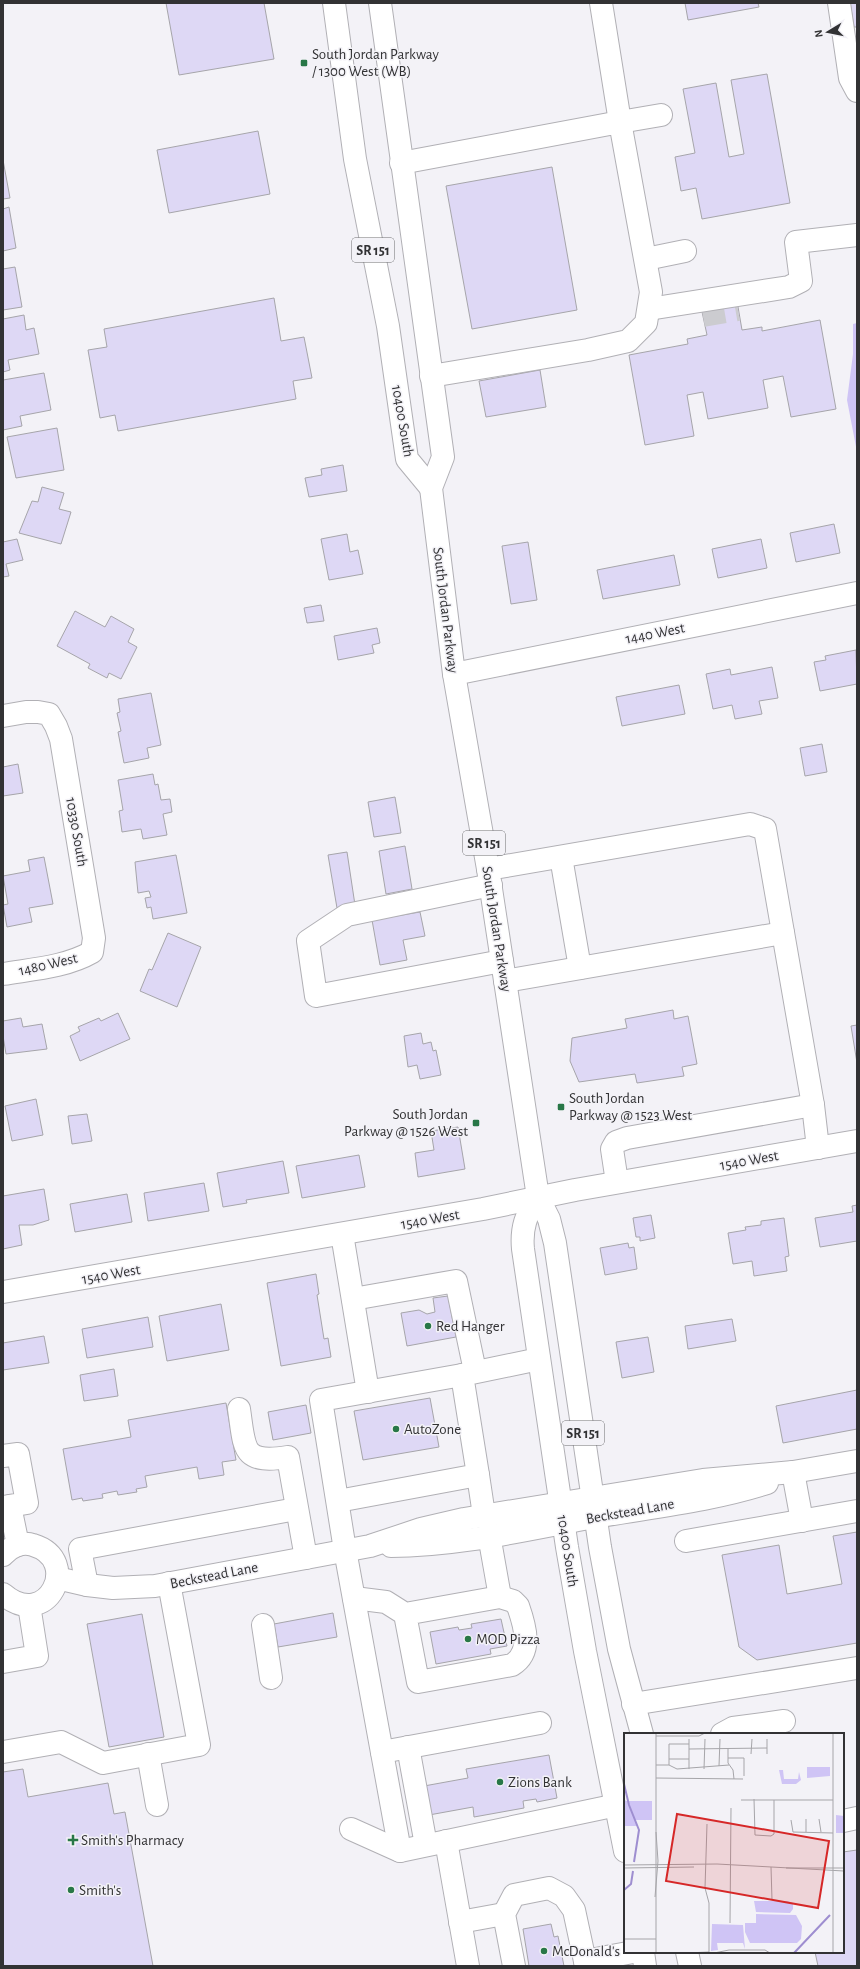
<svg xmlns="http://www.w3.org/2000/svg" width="860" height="1969" font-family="'Alegreya Sans',sans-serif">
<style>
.green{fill:#cfc4f5}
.building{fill:#ded8f5;stroke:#a6a5aa}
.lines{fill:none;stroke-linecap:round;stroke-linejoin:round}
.minor-tunnel{stroke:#ccccd0;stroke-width:22;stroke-dasharray:22 11;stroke-linecap:butt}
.minor-casing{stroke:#b1b0b5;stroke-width:24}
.major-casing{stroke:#b1b0b5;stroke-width:24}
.minor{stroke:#fff;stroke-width:22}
.major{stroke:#fff;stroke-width:22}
.poi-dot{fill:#287747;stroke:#f3f2f7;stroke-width:1.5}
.labels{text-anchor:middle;stroke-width:3;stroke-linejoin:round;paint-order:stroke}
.shield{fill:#f3f2f7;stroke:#6c6c6e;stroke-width:1}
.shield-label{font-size:14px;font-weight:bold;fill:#323234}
.poi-label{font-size:15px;fill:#323234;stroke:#f3f2f7;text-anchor:start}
.street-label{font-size:15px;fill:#323234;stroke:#f3f2f7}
.inset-river{fill:none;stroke:#9e8ed0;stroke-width:2}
.inset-road{fill:none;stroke:#a6a5a9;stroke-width:1}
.view{fill:#d62828;fill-opacity:0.15;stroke:#d62828;stroke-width:2}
.inset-edge{fill:none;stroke:#323234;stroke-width:2}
</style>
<rect width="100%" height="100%" fill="#f3f2f7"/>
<polygon class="green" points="857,323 857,452 847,400 853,354 853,324"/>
<g class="building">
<polygon points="166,3 264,3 274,59 179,75"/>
<polygon points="685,3 758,3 759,7 688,20"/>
<polygon points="850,3 857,3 857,27 854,27"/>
<polygon points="767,74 790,203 702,219 696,188 681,191 675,157 695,153 683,89 716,83 729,157 744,154 731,80"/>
<polygon points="258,131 270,194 169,213 157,150"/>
<polygon points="3,160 10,198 3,199"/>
<polygon points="552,167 577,310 472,329 446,186"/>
<polygon points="9,207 16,248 3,251 3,209"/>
<polygon points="15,267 22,307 3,310 3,269"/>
<polygon points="274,298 281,341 304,337 312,378 293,381 296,399 118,431 115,415 100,418 88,350 107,347 104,329"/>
<polygon points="737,301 742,330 762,327 762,331 820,320 836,409 791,417 783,376 763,380 768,408 708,419 703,392 687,395 694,436 645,445 629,355 688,344 687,339 707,335 701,307"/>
<polygon points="24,315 26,330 34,328 39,354 8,360 10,370 3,372 3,319"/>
<polygon points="540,370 546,407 486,417 479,381"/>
<polygon points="44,373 51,410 20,416 22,426 3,430 3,380"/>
<polygon points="57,428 64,470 16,478 7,437"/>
<polygon points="343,465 347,491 309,497 305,478 322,475 321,469"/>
<polygon points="42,487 64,493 59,509 71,512 61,544 19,533 32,501 38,502"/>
<polygon points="834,524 840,553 796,562 790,533"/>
<polygon points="347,534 350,552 358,550 363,574 329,580 321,539"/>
<polygon points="17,539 23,560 6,564 9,576 3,577 3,542"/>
<polygon points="761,539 767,568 718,578 712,549"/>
<polygon points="528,542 537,600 511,604 502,546"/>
<polygon points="674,555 680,585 603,599 597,570"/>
<polygon points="321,605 324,621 307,623 304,608"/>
<polygon points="75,611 105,627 111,616 134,629 128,642 137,647 121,679 109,673 107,678 88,668 90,664 57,646"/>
<polygon points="377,628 380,643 372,645 374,653 338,660 334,636"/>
<polygon points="856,650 857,684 820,691 814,662 826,660 825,656"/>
<polygon points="772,667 778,698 759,701 762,714 735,719 732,705 713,709 706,674 730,669 731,675"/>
<polygon points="679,685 685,714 622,726 616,697"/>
<polygon points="151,693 161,745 147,748 149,758 124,763 118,732 121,731 117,713 120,712 118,699"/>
<polygon points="822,744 827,772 805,776 800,748"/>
<polygon points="18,764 23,793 3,796 3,767"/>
<polygon points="153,774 155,785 158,784 161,800 170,799 172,812 163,814 167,835 143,839 141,829 122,832 119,811 123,810 118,780"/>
<polygon points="395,797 401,833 374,837 368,802"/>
<polygon points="405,846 412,889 386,894 379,851"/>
<polygon points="347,852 355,905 337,908 328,855"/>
<polygon points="176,855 187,913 153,919 151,907 147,908 145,898 151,897 149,891 138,893 135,862"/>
<polygon points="44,857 53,904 29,908 32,922 7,927 3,905 8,904 3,876 30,871 28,860"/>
<polygon points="420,912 425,936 403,940 407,960 380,965 372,920"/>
<polygon points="168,933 201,947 177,1007 140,991 149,969 152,970"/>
<polygon points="673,1010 674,1019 688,1016 697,1064 682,1067 684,1076 637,1083 635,1074 579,1082 570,1061 572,1038 627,1028 625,1019"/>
<polygon points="118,1013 130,1039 80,1061 70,1036 80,1031 78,1027 99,1018 101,1021"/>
<polygon points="21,1018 23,1027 42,1024 47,1049 6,1054 3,1036 3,1021"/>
<polygon points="857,1025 857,1063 851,1026"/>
<polygon points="421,1033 423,1044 431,1042 433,1051 436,1050 441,1075 420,1079 417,1065 408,1067 404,1036"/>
<polygon points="36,1099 43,1135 12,1141 5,1106"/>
<polygon points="87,1114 92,1141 72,1144 68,1116"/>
<polygon points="458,1127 465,1169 418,1177 415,1153 434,1150 431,1131"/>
<polygon points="359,1155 365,1187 302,1198 296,1166"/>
<polygon points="283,1161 289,1193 246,1200 247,1203 223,1207 217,1173"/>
<polygon points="204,1183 209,1211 148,1221 144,1193"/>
<polygon points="44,1189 49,1220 33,1225 19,1225 22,1245 3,1249 3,1196"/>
<polygon points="127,1194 132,1222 75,1232 70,1204"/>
<polygon points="857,1205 857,1241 820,1247 815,1218 853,1212 852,1206"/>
<polygon points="651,1215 655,1238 640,1241 640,1237 636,1237 633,1218"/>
<polygon points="784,1218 789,1256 785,1257 787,1271 754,1276 752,1261 733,1264 728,1233 746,1230 745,1227 761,1225 761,1221"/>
<polygon points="628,1243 629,1248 634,1247 637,1269 605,1275 600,1248"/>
<polygon points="316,1274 319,1294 317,1295 324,1339 328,1338 331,1357 281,1366 267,1283"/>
<polygon points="448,1296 456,1337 407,1346 401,1313 419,1310 427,1314 435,1312 433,1298"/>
<polygon points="221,1304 229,1350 167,1361 159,1316"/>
<polygon points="148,1317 153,1347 87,1358 82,1329"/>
<polygon points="732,1319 736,1341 688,1349 685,1326"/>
<polygon points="44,1336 49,1363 3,1370 3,1343"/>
<polygon points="648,1337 654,1372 622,1378 616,1342"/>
<polygon points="114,1369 118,1396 84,1401 80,1375"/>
<polygon points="857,1390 857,1429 783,1443 776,1406"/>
<polygon points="430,1398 439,1447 363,1460 354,1411"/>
<polygon points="226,1403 236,1460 222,1462 224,1475 199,1479 197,1467 145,1476 147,1487 136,1489 137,1492 118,1495 117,1491 102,1494 103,1498 83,1501 82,1498 72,1500 63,1449 131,1437 128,1420"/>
<polygon points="306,1405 311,1433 273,1440 268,1412"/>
<polygon points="857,1532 857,1643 757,1660 739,1647 722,1555 779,1545 787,1594 842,1584 833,1536"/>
<polygon points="333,1613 337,1637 278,1647 274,1624"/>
<polygon points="142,1614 164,1737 109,1747 87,1624"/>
<polygon points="501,1619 507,1646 490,1649 491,1654 436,1664 430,1632 458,1627 459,1630 472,1628 471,1624"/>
<polygon points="549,1755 557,1798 537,1802 536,1799 523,1801 524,1808 474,1817 473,1807 429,1815 424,1786 468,1778 466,1769"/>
<polygon points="23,1769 28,1797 108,1783 114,1814 125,1812 153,1966 3,1966 3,1772"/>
<polygon points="857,1850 857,1966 818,1966 815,1952 843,1952 843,1852"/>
<polygon points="551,1924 554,1937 558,1936 564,1966 529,1966 523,1929"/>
</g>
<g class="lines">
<polyline class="minor-tunnel" points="703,316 738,310"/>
<g class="minor-casing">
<g id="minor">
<polyline points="601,3 620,122 661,115"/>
<polyline points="839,3 850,78 857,91"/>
<polyline points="401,163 620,122 651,292 646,323 628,341 588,350 431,376"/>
<polyline points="646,259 685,251"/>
<polyline points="649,309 789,287 801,281 796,242 857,235"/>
<polyline points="454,674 857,593"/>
<path d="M3,716L26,712H38L49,714L56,726L61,739L94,938L92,952C66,967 33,969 3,974"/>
<polyline points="561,857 580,968"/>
<polyline points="488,869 750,824 765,829 813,1105 818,1148"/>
<polyline points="491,885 347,915 308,941 316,996 502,961"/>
<polyline points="505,981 783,933"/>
<polyline points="617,1182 612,1149 616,1142 627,1138 813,1105"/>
<polyline points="342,1234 368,1392"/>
<polyline points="3,1292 483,1209 575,1190 857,1141"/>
<polyline points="353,1299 456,1281 475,1371"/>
<path d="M239,1409C245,1449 241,1464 288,1457L306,1558"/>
<polyline points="3,1456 18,1454 27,1503 3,1507"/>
<polyline points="793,1472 802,1521"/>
<polyline points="478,1475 484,1515"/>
<polyline points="338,1501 478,1475 462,1375 539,1359"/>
<polyline points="10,1506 18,1545"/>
<polyline points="489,1535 500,1597"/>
<polyline points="686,1541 857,1511"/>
<path d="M391,1546C459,1546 528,1529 595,1517C652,1507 711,1501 767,1483"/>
<path d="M3,1555C10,1547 22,1541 33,1545C83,1560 47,1632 3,1594"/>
<polyline points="57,1578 87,1585 113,1588 155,1586 370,1546 421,1529 464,1519 703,1480 793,1472 857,1461"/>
<polyline points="87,1585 80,1549 296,1509"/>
<path d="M354,1598L386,1602L405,1614L500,1597L513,1601L518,1606C525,1626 533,1652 512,1665L418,1682L405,1614"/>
<polyline points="263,1625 271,1678"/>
<polyline points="3,1662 37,1656 29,1605"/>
<polyline points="633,1704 857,1668"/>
<polyline points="722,1734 733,1728 784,1721"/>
<polyline points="408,1747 426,1845"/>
<polyline points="3,1752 61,1742 103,1763 199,1745 169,1583"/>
<polyline points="382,1752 540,1723"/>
<polyline points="148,1754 157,1805"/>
<polyline points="843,1821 857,1818"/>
<polyline points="351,1829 400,1851 617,1805"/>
<polyline points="446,1841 468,1966"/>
<polyline points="400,1851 345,1550 321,1400 462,1375"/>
<polyline points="460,1922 504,1914"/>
<polyline points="585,1961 633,1952"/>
<polyline points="514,1966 504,1914 514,1895 549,1888 564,1896 574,1910 586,1966"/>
</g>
</g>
<g class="major-casing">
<g id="major">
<polyline points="334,3 355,159 388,326 407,459 431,488"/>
<polyline points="380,3 443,457 431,488 454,674 488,869 538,1197 549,1219 555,1243 600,1547 619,1649 642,1734"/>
<path d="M538,1197C526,1214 521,1228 523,1249L567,1547L585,1651L625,1851"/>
<polyline points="643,1952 645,1966"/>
<polyline points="687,1952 690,1966"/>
</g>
</g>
<use href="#minor" class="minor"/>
<use href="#major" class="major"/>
</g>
<g class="poi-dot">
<rect x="300" y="59" width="8" height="8" rx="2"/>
<rect x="557" y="1103" width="8" height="8" rx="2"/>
<rect x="472" y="1119" width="8" height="8" rx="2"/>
<circle cx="428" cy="1326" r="4"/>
<circle cx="396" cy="1429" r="4"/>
<circle cx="468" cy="1639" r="4"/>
<circle cx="500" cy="1782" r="4"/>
<path d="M71 1834h4v4h4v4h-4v4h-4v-4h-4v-4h4z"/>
<circle cx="71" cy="1890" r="4"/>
<circle cx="544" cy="1951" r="4"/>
</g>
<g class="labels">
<g class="shield">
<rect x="352" y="238" width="42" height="24" rx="3"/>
<rect x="463" y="831" width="42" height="24" rx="3"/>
<rect x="562" y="1421" width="42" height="24" rx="3"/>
</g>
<g class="shield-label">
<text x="373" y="255">SR 151</text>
<text x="484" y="848">SR 151</text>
<text x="583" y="1438">SR 151</text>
</g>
<g class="poi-label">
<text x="312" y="59">South Jordan Parkway<tspan x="312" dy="17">/ 1300 West (WB)</tspan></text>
<text x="569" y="1103">South Jordan<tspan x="569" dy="17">Parkway @ 1523 West</tspan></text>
<text x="468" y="1119" text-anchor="end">South Jordan<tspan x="468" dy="17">Parkway @ 1526 West</tspan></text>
<text x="436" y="1331">Red Hanger</text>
<text x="404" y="1434">AutoZone</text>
<text x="476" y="1644">MOD Pizza</text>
<text x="508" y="1787">Zions Bank</text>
<text x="81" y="1845">Smith's Pharmacy</text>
<text x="79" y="1895">Smith's</text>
<text x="552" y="1956">McDonald's</text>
</g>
<g class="street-label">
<text transform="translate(403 421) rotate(80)" y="5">10400 South</text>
<text transform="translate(446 610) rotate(83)" y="5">South Jordan Parkway</text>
<text transform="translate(655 633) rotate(-11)" y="5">1440 West</text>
<text transform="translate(77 832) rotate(80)" y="5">10330 South</text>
<text transform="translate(497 929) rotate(81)" y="5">South Jordan Parkway</text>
<text transform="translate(48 964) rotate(-13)" y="5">1480 West</text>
<text transform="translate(749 1160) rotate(-10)" y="5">1540 West</text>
<text transform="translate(430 1219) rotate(-10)" y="5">1540 West</text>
<text transform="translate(111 1274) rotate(-10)" y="5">1540 West</text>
<text transform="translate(630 1511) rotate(-10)" y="5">Beckstead Lane</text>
<text transform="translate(568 1551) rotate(81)" y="5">10400 South</text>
<text transform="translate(214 1575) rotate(-11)" y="5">Beckstead Lane</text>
</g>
</g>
<g transform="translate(624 1733)">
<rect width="220" height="220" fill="#f3f2f7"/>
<path d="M183,34H206V43L183,45ZM155,37H159L160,46H174L175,39L177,47L172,51H158ZM0,66L2,68H28V87H11L13,93H0ZM212,82L220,83V100H212ZM130,168H163L169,170V176L166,180L132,179ZM132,181L172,182L178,193L177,206L173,210H126L121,199V190H132ZM88,191L119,192L121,216L119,210H93L94,217L87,218Z" fill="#cfc4f5"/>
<path class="inset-river" d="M0,51L5,72L15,97L10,129M0,157L7,151L9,138M170,220L206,182"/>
<path class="inset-road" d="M209,0V220M32,3H75L81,0M143,6V21M65,16L143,15M104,16V30L109,37L110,46M127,21L128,6M104,25H120V43M45,26H65M32,32H45L53,36L105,32M45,32V11H65M95,33L96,6M65,36V6M80,36L81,6M32,45L119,46M130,66L131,102L147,103L150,101V67M117,67H209M195,86L197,99M167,87L169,99L209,100M83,91L81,155L85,170V220M182,99V86M0,132L93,131L220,138M147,134L148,167M0,135L70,134M162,135H220M31,164L34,128L32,99M106,190L107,75M0,206H32M32,220V0M63,220L85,219M90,220L105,217H141L146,220"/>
<path class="view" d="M53,81L205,108L194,175L42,148Z"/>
<rect width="220" height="220" class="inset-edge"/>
</g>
<rect width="860" height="1969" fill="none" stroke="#323234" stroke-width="8"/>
<g transform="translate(828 32) rotate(260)" stroke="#f3f2f7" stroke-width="3" paint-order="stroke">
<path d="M0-3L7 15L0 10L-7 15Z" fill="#323234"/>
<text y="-6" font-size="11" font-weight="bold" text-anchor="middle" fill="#323234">N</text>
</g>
</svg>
